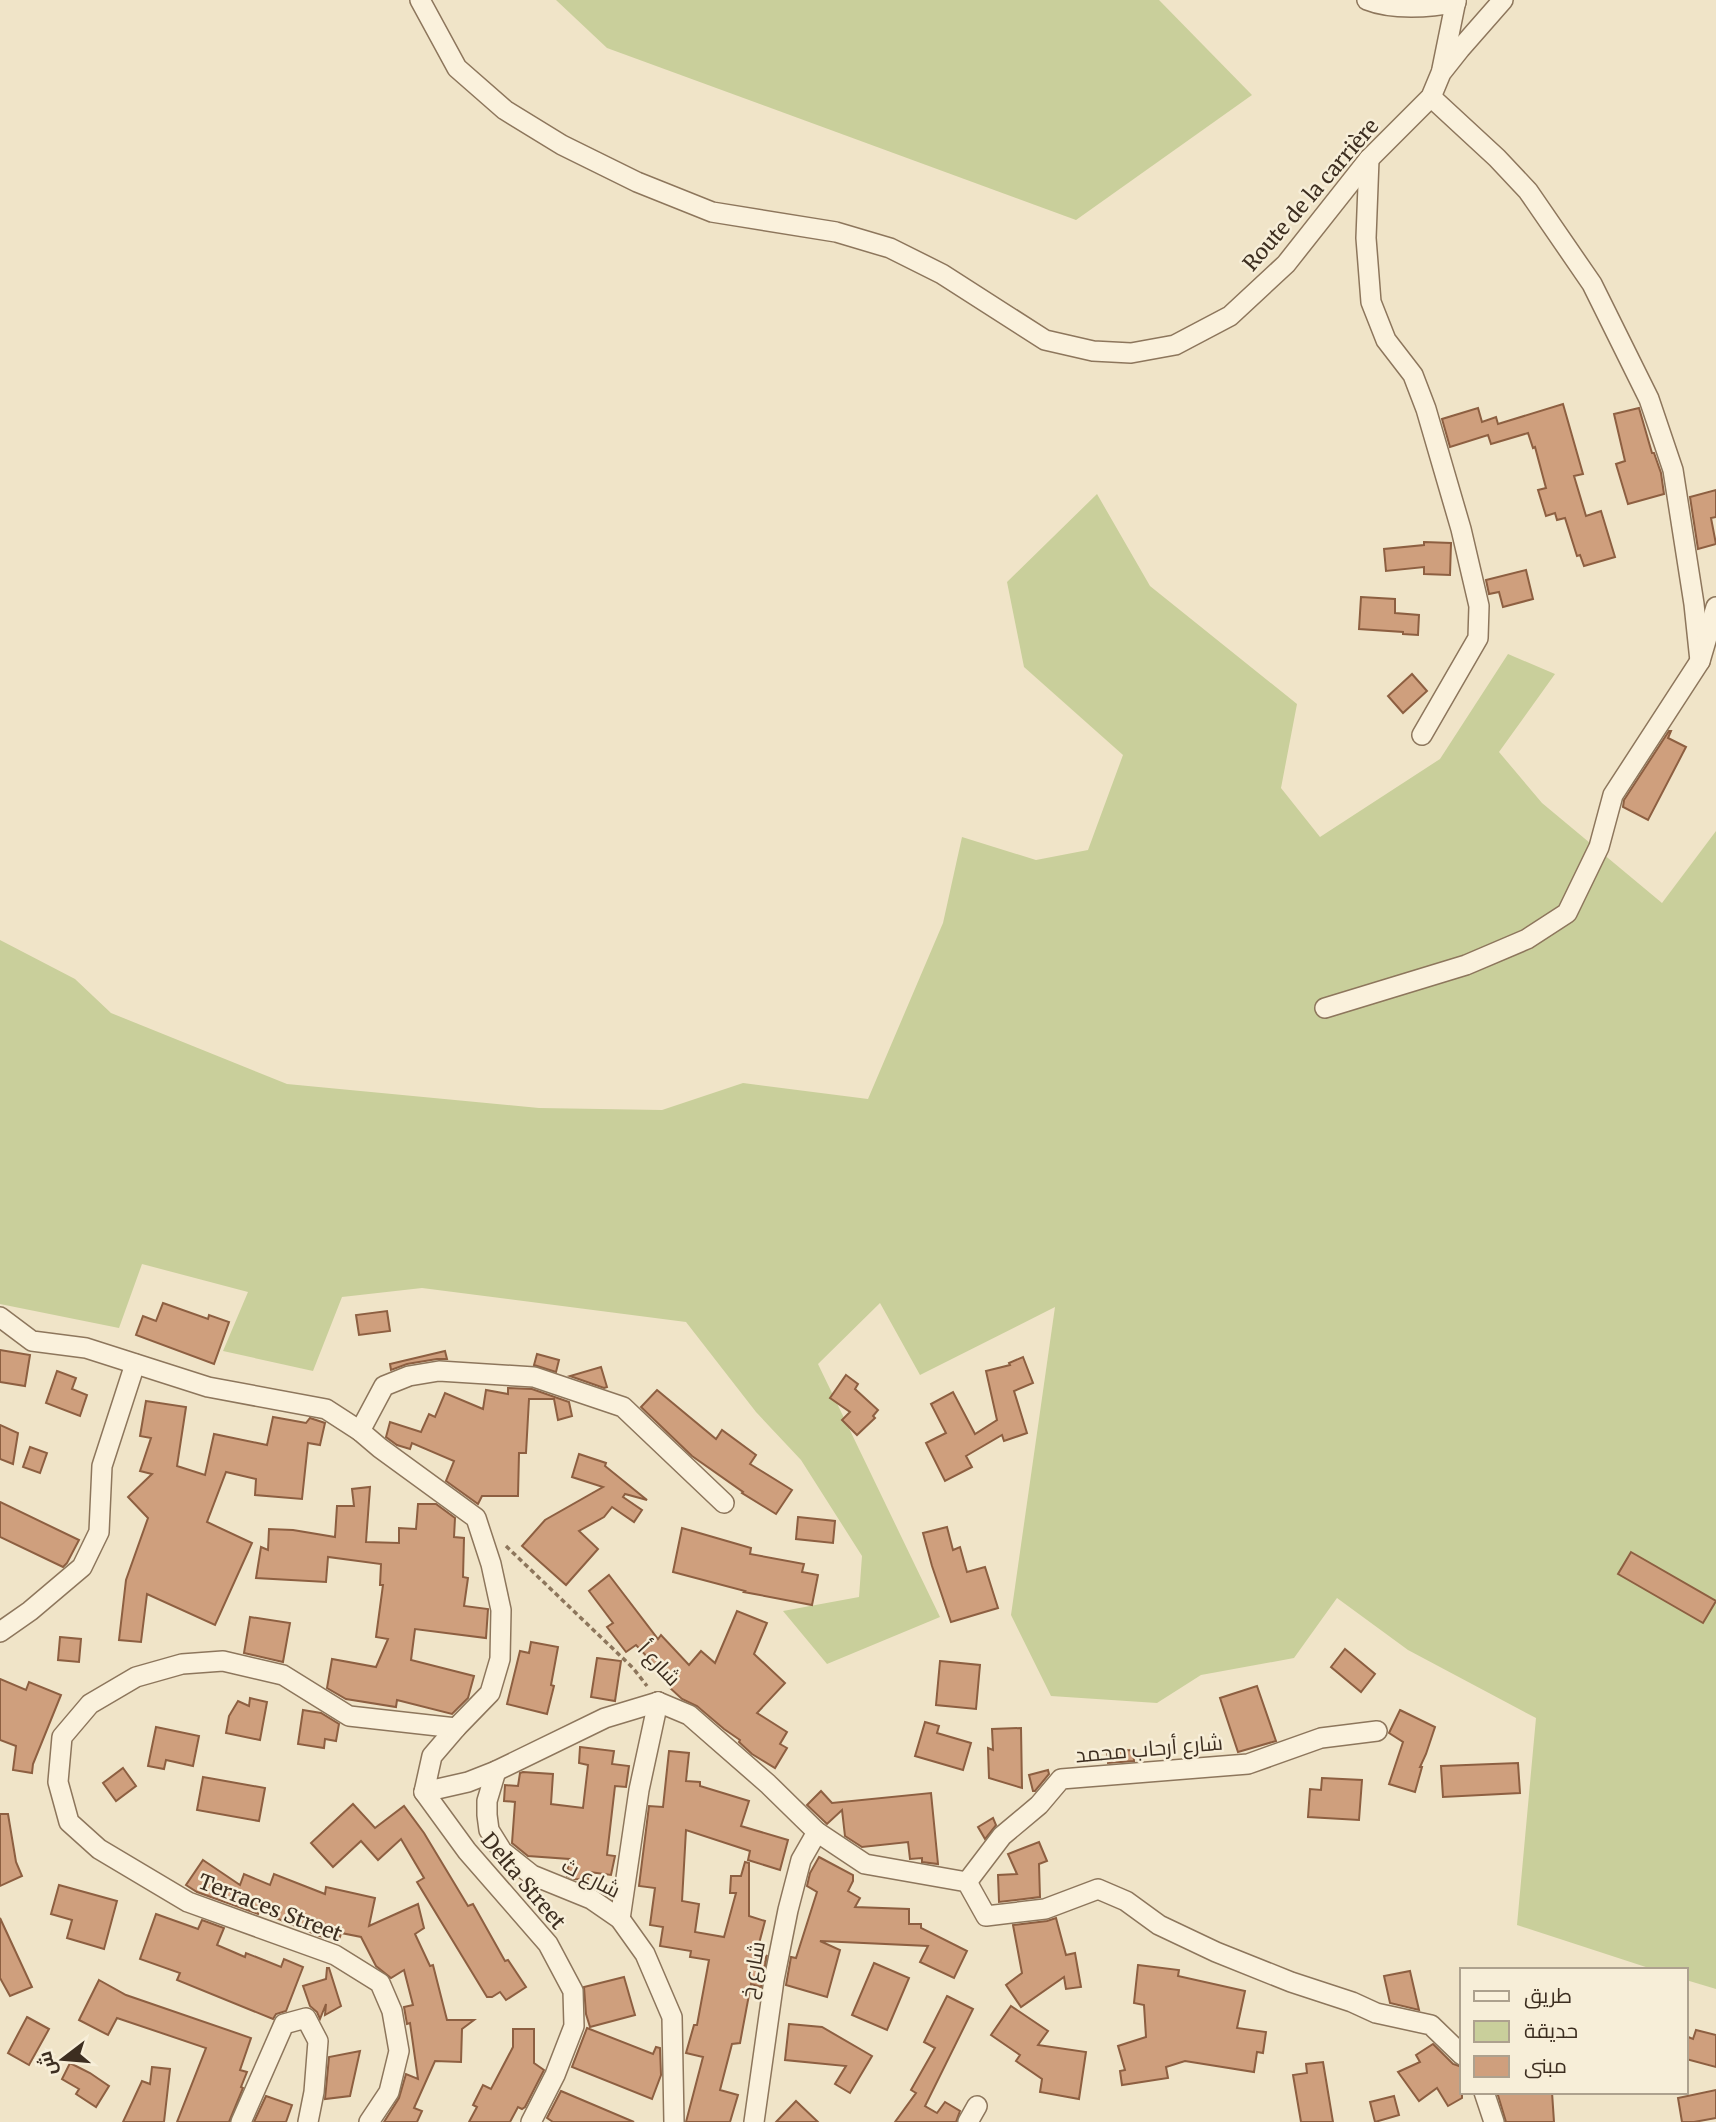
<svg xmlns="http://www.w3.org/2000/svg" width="1716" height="2122" font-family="Merriweather,Cairo,serif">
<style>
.green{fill:#c9cf9b}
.building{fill:#cf9f7d;stroke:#8d5f41;stroke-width:2}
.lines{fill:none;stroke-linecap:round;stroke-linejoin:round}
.street-casing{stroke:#8d765c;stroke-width:22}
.path{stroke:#8d765c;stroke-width:3.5;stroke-dasharray:5 3.5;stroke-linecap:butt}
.street{stroke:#faf1dc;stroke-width:19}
.labels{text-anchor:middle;stroke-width:5;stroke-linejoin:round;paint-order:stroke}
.street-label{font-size:21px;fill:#3d2e20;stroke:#f7eed8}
</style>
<rect width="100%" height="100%" fill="#f0e4c8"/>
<g class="green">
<polygon points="556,0 1159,0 1252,95 1076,220 607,48"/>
<polygon points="1097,494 1150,586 1297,704 1281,788 1320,837 1440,759 1508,654 1555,674 1499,752 1542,803 1662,903 1716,831 1716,1989 1686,1980 1686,1970 1655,1970 1517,1925 1536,1718 1408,1650 1337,1598 1294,1658 1201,1675 1157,1703 1051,1696 1011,1615 1055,1307 920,1375 880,1303 818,1364 940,1617 827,1664 783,1611 859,1597 862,1556 801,1460 756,1412 686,1322 422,1288 342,1297 313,1371 223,1351 248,1292 142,1264 119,1328 0,1304 0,940 75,979 111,1013 287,1084 539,1108 662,1110 743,1083 868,1099 943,923 962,837 1036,860 1088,850 1123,755 1024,667 1007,582"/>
</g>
<g class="building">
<polygon points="1563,404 1583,474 1574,476 1586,516 1601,511 1615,557 1584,566 1580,555 1577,556 1565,518 1557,520 1555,513 1546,516 1538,490 1546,488 1535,447 1533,448 1528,433 1491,444 1488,435 1450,447 1442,419 1478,408 1482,422 1496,417 1498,424"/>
<polygon points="1639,408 1652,453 1654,453 1661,473 1664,494 1628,504 1616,464 1625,461 1614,414"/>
<polygon points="1716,490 1716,517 1711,518 1716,544 1698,549 1690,497"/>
<polygon points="1424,542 1451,543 1450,575 1424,574 1424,567 1386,571 1384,549 1424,545"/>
<polygon points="1526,570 1533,599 1503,607 1499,592 1489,594 1486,580"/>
<polygon points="1361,597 1395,599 1395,613 1419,615 1418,635 1403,634 1403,632 1359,629"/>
<polygon points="1412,674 1427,691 1403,713 1388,696"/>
<polygon points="1669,731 1671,731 1668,738 1686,747 1648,820 1623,807 1624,800"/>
<polygon points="163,1303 208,1319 209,1315 229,1322 214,1364 136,1335 143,1316 156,1321"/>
<polygon points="387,1311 390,1331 359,1335 356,1315"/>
<polygon points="0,1350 30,1355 25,1386 0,1382"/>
<polygon points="445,1351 447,1359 437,1359 407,1364 391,1370 390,1364"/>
<polygon points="537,1354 559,1360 556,1372 534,1365"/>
<polygon points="1023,1357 1033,1383 1014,1391 1027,1433 1004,1441 1002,1435 966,1456 972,1467 945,1481 926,1443 946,1433 931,1404 953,1392 975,1434 997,1420 986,1371 1010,1365 1009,1363"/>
<polygon points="601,1367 607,1387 604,1388 570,1376"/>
<polygon points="57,1371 76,1378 72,1389 87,1395 80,1416 46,1403"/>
<polygon points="846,1375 858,1384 855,1389 878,1410 873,1416 875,1418 857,1435 842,1420 850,1412 830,1398"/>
<polygon points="508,1388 532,1389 569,1402 572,1416 558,1420 554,1399 529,1399 526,1453 519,1453 518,1496 482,1496 478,1504 446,1481 454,1461 412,1443 410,1449 397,1445 386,1437 390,1422 421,1432 429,1414 435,1417 445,1393 483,1409 486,1390 508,1394"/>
<polygon points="657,1390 716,1439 722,1430 756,1455 750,1464 792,1490 776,1514 742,1493 743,1492 692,1456 641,1407"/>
<polygon points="146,1401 186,1407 177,1466 205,1475 214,1434 267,1445 273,1417 306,1423 310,1418 325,1423 320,1445 308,1443 302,1499 255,1495 256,1479 226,1472 207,1522 252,1543 215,1625 147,1594 141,1642 119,1640 126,1580 148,1518 128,1497 152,1474 140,1471 151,1438 140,1436"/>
<polygon points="0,1425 18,1433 13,1464 0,1459"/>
<polygon points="30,1447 47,1453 40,1473 23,1467"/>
<polygon points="579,1454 606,1463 605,1466 647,1500 625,1494 623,1497 642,1510 634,1522 612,1507 604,1517 579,1531 598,1549 566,1585 522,1546 545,1520 603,1487 572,1477"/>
<polygon points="370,1487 366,1542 399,1543 399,1528 416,1529 418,1504 436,1504 455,1518 454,1537 464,1538 463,1577 468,1578 464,1606 488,1609 486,1638 415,1629 411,1660 474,1676 468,1698 452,1714 397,1700 396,1707 346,1699 327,1688 332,1659 376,1667 388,1639 376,1637 383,1585 380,1585 381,1564 328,1557 326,1582 256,1578 261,1547 268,1550 269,1529 293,1530 335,1537 337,1506 354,1506 352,1489"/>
<polygon points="0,1502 79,1540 67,1563 63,1567 0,1537"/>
<polygon points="798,1517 835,1521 833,1543 796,1539"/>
<polygon points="947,1527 953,1550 960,1547 967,1572 985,1567 998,1608 951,1622 932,1566 923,1533"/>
<polygon points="682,1528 751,1548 750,1554 804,1564 802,1572 818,1575 812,1605 744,1592 745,1591 673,1572"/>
<polygon points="1631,1552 1716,1601 1703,1623 1618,1574"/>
<polygon points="609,1575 658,1639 661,1635 689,1665 701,1651 715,1663 737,1611 767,1623 754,1654 785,1683 757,1713 787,1732 780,1744 787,1748 775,1768 752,1754 739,1742 740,1740 724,1729 697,1706 682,1699 670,1688 673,1684 636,1645 626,1652 607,1627 613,1623 589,1591"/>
<polygon points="250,1617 290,1623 283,1662 244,1653"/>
<polygon points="60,1637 81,1639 79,1662 58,1660"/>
<polygon points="531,1642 558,1647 551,1685 554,1686 547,1714 507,1704 520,1651 529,1653"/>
<polygon points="1345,1649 1375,1674 1361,1692 1331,1667"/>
<polygon points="597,1658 621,1661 615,1701 591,1697"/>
<polygon points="940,1661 980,1665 976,1709 936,1705"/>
<polygon points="0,1679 26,1690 29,1682 61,1695 33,1764 32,1773 13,1770 16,1746 0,1740"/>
<polygon points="1257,1686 1276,1741 1238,1752 1220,1698"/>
<polygon points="250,1698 267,1702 260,1740 226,1733 229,1716 238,1701 249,1706"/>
<polygon points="303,1710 321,1713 339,1724 336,1741 325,1739 324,1748 298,1744"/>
<polygon points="1400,1710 1435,1727 1426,1754 1420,1767 1422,1767 1415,1792 1389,1784 1403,1742 1389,1733"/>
<polygon points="925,1722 939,1726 937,1733 971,1743 963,1770 915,1756"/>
<polygon points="156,1727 199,1736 193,1766 166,1760 164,1769 148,1766"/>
<polygon points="1021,1728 1022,1788 989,1778 988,1748 993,1750 992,1729"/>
<polygon points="580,1747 614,1751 612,1764 629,1766 626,1787 615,1786 607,1855 615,1856 611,1875 589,1872 588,1880 574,1879 567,1876 569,1859 528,1856 512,1843 515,1802 504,1801 505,1785 518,1786 520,1773 523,1772 553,1774 551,1804 583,1808 588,1765 579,1763"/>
<polygon points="1133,1750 1134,1761 1108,1763 1107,1751"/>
<polygon points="669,1751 689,1753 686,1781 700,1782 700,1786 749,1801 741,1826 788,1840 780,1870 748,1860 750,1851 686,1830 682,1901 699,1904 695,1932 724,1937 736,1893 730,1893 731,1876 741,1876 745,1862 749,1863 749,1916 765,1921 753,1966 759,1969 767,1955 761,1987 751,1984 740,2043 732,2044 720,2090 738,2095 730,2122 686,2122 703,2057 686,2053 694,2025 697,2025 709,1960 690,1957 691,1951 660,1946 663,1927 650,1925 655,1888 639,1886 649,1806 663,1807"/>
<polygon points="1518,1763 1520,1793 1443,1797 1441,1766"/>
<polygon points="123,1768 136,1786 116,1801 103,1783"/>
<polygon points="1048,1770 1049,1774 1035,1791 1033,1791 1029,1775"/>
<polygon points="203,1777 265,1788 259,1821 197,1810"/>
<polygon points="1322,1778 1362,1780 1359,1820 1308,1817 1310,1789 1321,1790"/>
<polygon points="821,1791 832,1803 931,1793 938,1864 922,1862 922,1858 910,1859 908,1842 862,1847 845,1836 842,1810 827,1824 807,1805"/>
<polygon points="353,1804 375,1828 404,1806 424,1833 468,1906 473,1904 505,1961 508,1960 526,1987 506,2000 500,1992 492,1997 487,1997 417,1882 424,1878 401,1839 378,1860 361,1841 333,1867 311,1843"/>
<polygon points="0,1814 8,1814 16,1862 22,1876 0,1886"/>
<polygon points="993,1818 996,1825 985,1839 978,1827"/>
<polygon points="1039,1842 1047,1861 1039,1864 1040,1897 999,1902 998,1875 1017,1874 1008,1854"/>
<polygon points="819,1857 853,1875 853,1881 848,1891 860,1898 855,1907 909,1909 909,1924 921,1924 921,1928 967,1951 954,1978 920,1962 928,1946 820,1941 840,1950 827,1997 786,1985 791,1957 796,1958 817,1892 807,1886 810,1873"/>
<polygon points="203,1860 240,1885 244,1874 270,1885 274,1874 325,1894 326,1887 375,1898 369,1926 418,1904 424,1928 415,1934 430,1966 433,1965 447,2020 474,2020 462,2029 461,2062 435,2061 414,2108 422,2111 417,2122 384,2122 399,2098 406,2074 418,2079 410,2023 407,2024 404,2007 413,2005 404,1970 391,1978 376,1966 361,1937 341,1933 339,1941 320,1936 259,1911 258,1914 197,1892 186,1885"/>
<polygon points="59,1885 117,1901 104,1949 67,1938 72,1920 51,1914"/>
<polygon points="156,1914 198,1929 202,1920 224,1928 217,1945 245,1957 246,1953 281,1967 284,1959 303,1967 286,2011 276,2014 273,2019 177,1980 180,1973 140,1959"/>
<polygon points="0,1918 32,1987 10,1996 0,1978"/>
<polygon points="1056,1918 1066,1955 1075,1953 1081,1987 1066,1989 1064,1977 1021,2007 1006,1985 1022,1973 1013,1925 1047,1921"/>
<polygon points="874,1963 909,1978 887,2030 852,2015"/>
<polygon points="1138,1965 1179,1970 1178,1976 1245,1991 1237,2028 1266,2032 1263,2053 1257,2052 1254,2072 1185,2061 1166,2067 1168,2078 1122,2085 1120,2071 1125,2070 1118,2046 1146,2037 1144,2005 1134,2003"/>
<polygon points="327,1968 329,1968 341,2006 325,2015 326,2004 320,2019 317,2012 310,2006 303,1986 326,1979"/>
<polygon points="1410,1971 1419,2010 1390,2003 1384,1976"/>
<polygon points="624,1977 635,2015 590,2027 586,2014 584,1987"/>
<polygon points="99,1980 126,1995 251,2038 240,2070 247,2072 241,2087 243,2088 229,2122 177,2122 206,2048 117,2018 108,2035 79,2020"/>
<polygon points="947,1996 973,2009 925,2106 937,2113 945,2102 960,2111 956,2122 895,2122 916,2093 911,2090 935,2048 924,2042"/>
<polygon points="1011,2006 1048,2031 1038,2045 1086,2052 1079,2099 1040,2092 1042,2079 1016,2061 1020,2055 991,2035"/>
<polygon points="27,2017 49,2029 29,2065 8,2053"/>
<polygon points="789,2024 822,2027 872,2056 850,2093 835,2084 846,2066 785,2060"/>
<polygon points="587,2028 653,2054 656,2047 660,2048 661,2075 652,2099 572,2067"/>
<polygon points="513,2029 534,2029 534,2063 544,2070 525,2107 522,2109 518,2107 510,2122 469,2122 477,2107 473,2105 483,2085 491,2089 513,2047"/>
<polygon points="1696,2030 1716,2035 1716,2067 1686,2059 1686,2036 1693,2039"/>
<polygon points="1433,2044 1453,2064 1462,2067 1462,2098 1448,2106 1437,2088 1419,2101 1398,2072 1420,2062 1416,2055"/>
<polygon points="360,2051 350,2096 325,2099 329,2057"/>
<polygon points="1323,2062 1333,2122 1301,2122 1293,2075 1307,2073 1306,2064"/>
<polygon points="70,2063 90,2073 109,2086 96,2107 76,2094 79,2089 62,2079"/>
<polygon points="152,2067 170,2069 164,2122 123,2122 142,2081 150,2084"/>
<polygon points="1716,2090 1716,2118 1694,2122 1682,2122 1678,2098"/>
<polygon points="561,2091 634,2122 553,2122 547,2118"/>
<polygon points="1497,2092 1552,2092 1554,2122 1506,2122"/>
<polygon points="266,2096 292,2105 286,2122 254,2122"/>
<polygon points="1394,2096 1399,2115 1375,2122 1370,2102"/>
<polygon points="796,2101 818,2122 776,2122"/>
</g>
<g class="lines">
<g class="street-casing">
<g id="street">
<polyline points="420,0 457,68 505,110 562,145 637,182 712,212 836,232 890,248 942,274 1045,340 1093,351 1131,353 1175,345 1230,316 1286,264 1369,159 1431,97 1441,73 1460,49 1503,0"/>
<path d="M1367,0C1392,10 1430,8 1456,2"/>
<polyline points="1442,69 1456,0"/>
<polyline points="1431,97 1497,158 1528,191 1592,284 1649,399 1673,470 1694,604 1700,661"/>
<polyline points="1369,159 1366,238 1371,302 1386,340 1413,375 1426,409 1461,529 1479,606 1478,638 1422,735"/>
<polyline points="1325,1008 1466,965 1527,939 1567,913 1599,847 1613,795 1700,661 1716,607"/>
<polyline points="0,1317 32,1341 86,1348 208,1387 326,1409 360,1431 380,1448 476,1518 491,1564 501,1610 500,1659 490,1693 456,1728 432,1756 424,1792 468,1782 496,1771 605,1718 658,1702"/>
<polyline points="360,1431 384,1386 409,1376 439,1371 534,1377 623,1407 724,1503"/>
<polyline points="0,1632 30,1611 82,1567 99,1532 102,1466 135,1364"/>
<polyline points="658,1702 689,1715 768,1784 817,1832 865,1864 967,1882 986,1916 1045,1909 1098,1889 1126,1901 1159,1925 1216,1952 1291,1982 1352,2002 1376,2013 1431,2025 1462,2055"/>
<polyline points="496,1771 487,1801 487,1815 489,1830 502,1851 532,1875 591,1899 620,1919 645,1954 672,2017 674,2122"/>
<polyline points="424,1792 467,1851 548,1944 573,1991 574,2026 555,2075 531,2122"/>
<polyline points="967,1882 1002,1836 1039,1805 1061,1779 1248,1764 1321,1738 1377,1731"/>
<polyline points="620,1919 639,1790 658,1702"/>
<polyline points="1484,2092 1494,2122"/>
<polyline points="241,2122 284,2024 306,2018 318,2041 314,2092 308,2122"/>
<polyline points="369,2122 389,2092 399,2051 392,2011 380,1983 335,1955 188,1902 99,1849 69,1822 58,1782 62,1737 90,1704 136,1677 182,1664 223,1661 283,1675 349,1716 456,1728"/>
<polyline points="754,2122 774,1980 788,1910 801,1860 817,1832"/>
<polyline points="968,2122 977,2106"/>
</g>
</g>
<polyline class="path" points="506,1546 633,1668 647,1686"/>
<use href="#street" class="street"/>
</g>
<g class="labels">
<g class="street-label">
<text transform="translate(1311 195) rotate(-49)" y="7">Route de la carrière</text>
<text transform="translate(659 1664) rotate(47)" y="7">شارع أ</text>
<text transform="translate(1149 1749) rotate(-5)" y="7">شارع أرحاب محمد</text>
<text transform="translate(591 1878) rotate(27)" y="7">شارع ث</text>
<text transform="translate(523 1881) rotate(50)" y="7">Delta Street</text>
<text transform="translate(270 1908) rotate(21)" y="7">Terraces Street</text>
<text transform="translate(753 1970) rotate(-80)" y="7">شارع خ</text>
</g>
</g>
<rect x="1460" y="1968" width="228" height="126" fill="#f7eed8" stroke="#ada18e" stroke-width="2"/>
<rect x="1474" y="1991" width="35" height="10" fill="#faf1dc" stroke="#ada18e" stroke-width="2"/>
<text x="1524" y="2003" font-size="21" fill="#3d2e20">طريق</text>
<rect x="1474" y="2021" width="35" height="21" fill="#c9cf9b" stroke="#ada18e" stroke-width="2"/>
<text x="1524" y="2038" font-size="21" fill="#3d2e20">حديقة</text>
<rect x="1474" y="2056" width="35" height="21" fill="#cf9f7d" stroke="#ada18e" stroke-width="2"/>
<text x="1524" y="2073" font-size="21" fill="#3d2e20">مبنى</text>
<g transform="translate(63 2059) rotate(254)" stroke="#f7eed8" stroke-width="5" paint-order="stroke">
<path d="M0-5L12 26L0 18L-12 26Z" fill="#3d2e20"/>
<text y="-10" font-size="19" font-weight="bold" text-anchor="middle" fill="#3d2e20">ش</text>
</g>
</svg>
